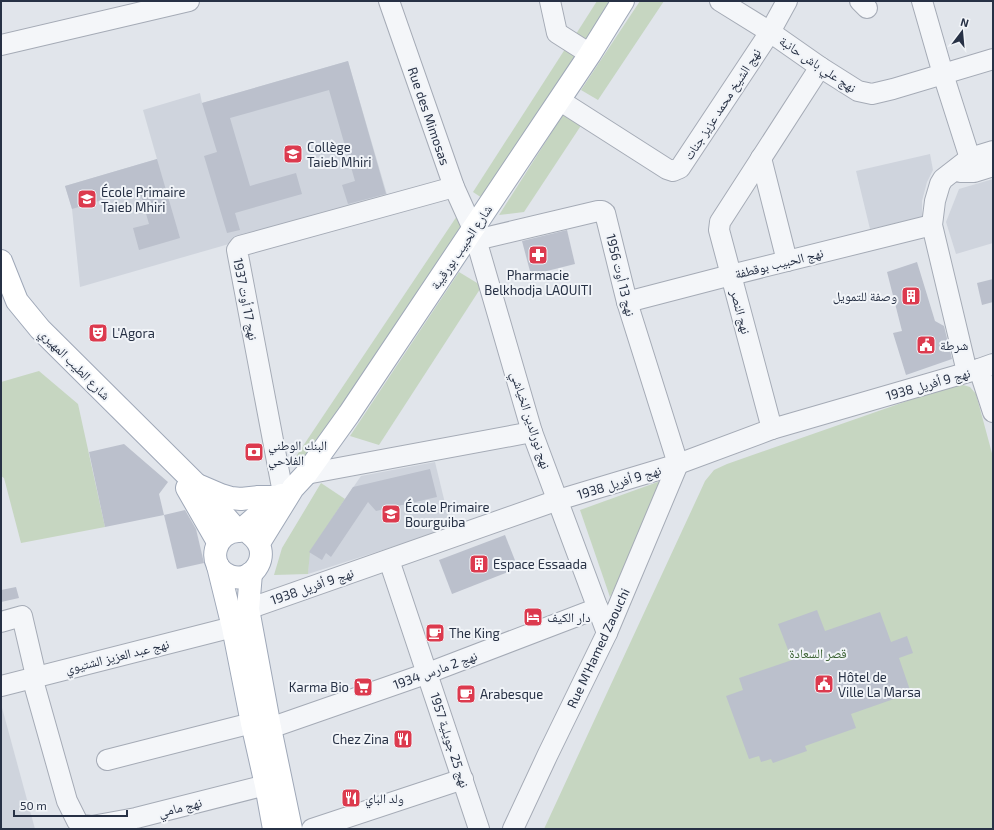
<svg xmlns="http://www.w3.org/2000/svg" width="994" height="830" font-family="'Exo 2','Noto Naskh Arabic',sans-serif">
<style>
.built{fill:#cfd4dd}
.green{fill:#c6d6c1}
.building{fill:#bbc0cc}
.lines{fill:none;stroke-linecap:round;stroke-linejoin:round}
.minor-casing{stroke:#a5abb6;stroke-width:22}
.major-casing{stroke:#9fa8b8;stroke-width:24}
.minor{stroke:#f4f6f9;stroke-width:20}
.major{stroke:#fff;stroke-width:22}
.labels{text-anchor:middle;stroke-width:4;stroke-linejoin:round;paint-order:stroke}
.street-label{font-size:13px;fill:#273145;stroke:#f1f4f8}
.poi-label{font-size:13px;fill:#273145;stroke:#f1f4f8;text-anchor:start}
.park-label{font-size:13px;fill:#3b6233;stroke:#f1f4f8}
</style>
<rect width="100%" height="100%" fill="#e1e5eb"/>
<g class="built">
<polygon points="348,61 388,198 80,287 72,209 65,186 157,159 143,110 200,93 202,103"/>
<polygon points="930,154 933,170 927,182 922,201 922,218 870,229 856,171"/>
<polygon points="993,179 993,243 956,254 946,222 959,189"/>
<polygon points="435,462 451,528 308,574 309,552 361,476"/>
<polygon points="1,704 35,829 1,829"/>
</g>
<g class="green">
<polygon points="597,1 613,1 587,41 576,34"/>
<polygon points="640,1 664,1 598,100 581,90"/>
<polygon points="567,46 579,53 485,200 473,192"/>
<polygon points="564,113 582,124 524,212 499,215"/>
<polygon points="459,213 466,228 305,471 295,458"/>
<polygon points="459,272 482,286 379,445 350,436"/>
<polygon points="39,371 78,404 105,527 21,543 4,478 1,476 1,382"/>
<polygon points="960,384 970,387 976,394 993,457 993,829 544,829 700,492 705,481 714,470 727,464 950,386"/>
<polygon points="666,479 610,597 580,510"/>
<polygon points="321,483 345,499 310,552 308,574 274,575 282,548"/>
</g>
<g class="building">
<polygon points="348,61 386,194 348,204 342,185 355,181 329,90 230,118 250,186 296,173 302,194 235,213 240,230 227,233 204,156 217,152 202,103"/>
<polygon points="157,159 180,238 139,250 133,228 149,224 139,189 72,209 65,186"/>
<polygon points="567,230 575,264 531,275 522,241"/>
<polygon points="917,262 935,321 944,326 952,359 906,375 893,333 902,331 887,272"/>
<polygon points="993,279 993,302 982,305 977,283"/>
<polygon points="124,444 168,482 159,494 164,515 105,527 89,452"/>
<polygon points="430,469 437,497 376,511 368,502 331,557 326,553 322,560 309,552 353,487"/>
<polygon points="185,510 196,529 204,563 177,569 164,515"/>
<polygon points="505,535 518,568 452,594 439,560"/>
<polygon points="16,587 19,598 1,602 1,590"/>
<polygon points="817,610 825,631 880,612 891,642 907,636 913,653 899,658 911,693 851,714 856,728 805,746 807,751 773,763 771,759 761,762 759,756 749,759 726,696 743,690 739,678 792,660 778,624"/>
</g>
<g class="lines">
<g class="minor-casing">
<g id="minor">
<polyline points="389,1 454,187 473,229 532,432 607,633"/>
<polyline points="550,1 557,33 590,54"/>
<polyline points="720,1 770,32 820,67 858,91 872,94 893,89 993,59"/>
<polyline points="860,1 867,8"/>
<polyline points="922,1 943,74 974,171"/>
<polyline points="1,45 189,1"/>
<polyline points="559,100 667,169 673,171 680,168 770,32 787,1"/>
<polyline points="761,158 787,261"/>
<polyline points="960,172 974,172 993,166"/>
<polyline points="476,240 598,211 602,211 605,213 627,302 678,464 607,633 548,754 513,829"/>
<polyline points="627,302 731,275 932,225"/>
<polyline points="979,369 993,412"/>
<polyline points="967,372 932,225 935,201 940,184 943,179 970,158 993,151"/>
<polyline points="772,429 719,230 720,222 820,67"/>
<polyline points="306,474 532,432"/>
<polyline points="288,497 283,493 237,250 240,246 454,187"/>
<polyline points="389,560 479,829"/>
<polyline points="248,609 558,500 678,464 772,429 979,369 993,364"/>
<polyline points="1,622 22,616 36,676"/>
<polyline points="32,677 67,801 77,821 81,825 92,826 136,818 266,785"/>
<polyline points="1,686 233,627"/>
<polyline points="270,728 428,673 598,608"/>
<polyline points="107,760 252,723"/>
<polyline points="312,829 463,779"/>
</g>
</g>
<g class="major-casing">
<g id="major">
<polyline points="1,261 17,301 40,329 197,485 237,530"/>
<polyline points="200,486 221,495 231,498 241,499 258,497 279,497"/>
<polyline points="187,488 218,542"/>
<path d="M250,534C274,552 254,585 230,576C205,566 214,530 240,531L281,495"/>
<polyline points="259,543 293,488 306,474 349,414 590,54 623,1"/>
<polyline points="218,566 233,627 252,723 266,785 274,829"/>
<polyline points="251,573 248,609 270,728 291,829"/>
</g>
</g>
<use href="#minor" class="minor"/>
<use href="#major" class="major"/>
</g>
<defs>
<g id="school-square" transform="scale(1)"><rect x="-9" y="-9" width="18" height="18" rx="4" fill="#dc3a4e" stroke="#f1f4f8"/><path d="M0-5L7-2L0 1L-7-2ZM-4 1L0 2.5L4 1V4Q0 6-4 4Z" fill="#fff"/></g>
<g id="pharmacy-square" transform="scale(1)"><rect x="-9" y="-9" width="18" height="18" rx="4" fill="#dc3a4e" stroke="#f1f4f8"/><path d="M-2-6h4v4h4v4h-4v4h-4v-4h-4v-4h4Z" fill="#fff"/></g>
<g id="building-square" transform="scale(1)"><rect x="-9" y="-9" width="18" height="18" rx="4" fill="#dc3a4e" stroke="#f1f4f8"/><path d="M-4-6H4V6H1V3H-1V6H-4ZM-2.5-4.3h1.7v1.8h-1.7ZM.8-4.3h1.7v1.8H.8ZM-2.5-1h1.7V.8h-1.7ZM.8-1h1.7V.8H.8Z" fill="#fff"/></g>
<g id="theatre-square" transform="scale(1)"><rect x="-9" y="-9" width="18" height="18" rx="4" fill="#dc3a4e" stroke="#f1f4f8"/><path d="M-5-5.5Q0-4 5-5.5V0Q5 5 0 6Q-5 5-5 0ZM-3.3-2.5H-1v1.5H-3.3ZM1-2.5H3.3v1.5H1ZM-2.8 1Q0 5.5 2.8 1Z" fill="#fff"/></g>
<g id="civic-square" transform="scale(1)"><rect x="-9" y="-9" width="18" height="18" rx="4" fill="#dc3a4e" stroke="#f1f4f8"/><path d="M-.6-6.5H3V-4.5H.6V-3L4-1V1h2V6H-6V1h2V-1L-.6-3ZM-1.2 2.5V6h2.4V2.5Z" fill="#fff"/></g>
<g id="bank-square" transform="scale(1)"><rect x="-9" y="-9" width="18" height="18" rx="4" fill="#dc3a4e" stroke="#f1f4f8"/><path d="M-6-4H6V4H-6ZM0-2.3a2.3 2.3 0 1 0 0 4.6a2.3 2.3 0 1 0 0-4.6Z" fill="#fff"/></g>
<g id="hotel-square" transform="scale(1)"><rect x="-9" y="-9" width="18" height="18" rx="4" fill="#dc3a4e" stroke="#f1f4f8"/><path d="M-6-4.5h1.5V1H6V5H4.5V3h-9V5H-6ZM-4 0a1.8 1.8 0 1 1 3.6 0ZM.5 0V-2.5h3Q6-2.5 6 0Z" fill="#fff"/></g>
<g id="cafe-square" transform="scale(1)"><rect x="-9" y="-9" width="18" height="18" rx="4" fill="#dc3a4e" stroke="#f1f4f8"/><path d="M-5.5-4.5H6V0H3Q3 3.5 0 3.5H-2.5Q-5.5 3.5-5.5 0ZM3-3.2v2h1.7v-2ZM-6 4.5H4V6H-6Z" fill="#fff"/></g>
<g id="supermarket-square" transform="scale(1)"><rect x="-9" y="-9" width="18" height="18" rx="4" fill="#dc3a4e" stroke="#f1f4f8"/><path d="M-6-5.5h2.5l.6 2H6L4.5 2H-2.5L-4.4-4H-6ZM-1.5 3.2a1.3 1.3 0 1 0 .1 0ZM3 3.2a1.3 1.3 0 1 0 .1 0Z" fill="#fff"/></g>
<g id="restaurant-square" transform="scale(1)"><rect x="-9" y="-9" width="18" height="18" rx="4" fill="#dc3a4e" stroke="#f1f4f8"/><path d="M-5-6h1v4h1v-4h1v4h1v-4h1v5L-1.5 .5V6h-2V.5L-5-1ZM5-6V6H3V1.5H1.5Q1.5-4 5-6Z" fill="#fff"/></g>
</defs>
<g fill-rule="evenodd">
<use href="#school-square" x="293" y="154"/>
<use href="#school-square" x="87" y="199"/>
<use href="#pharmacy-square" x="538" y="255"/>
<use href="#building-square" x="911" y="296"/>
<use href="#theatre-square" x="98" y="333"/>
<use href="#civic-square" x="926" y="345"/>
<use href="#bank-square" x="254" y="452"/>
<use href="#school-square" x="391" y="514"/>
<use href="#building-square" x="479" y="564"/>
<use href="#hotel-square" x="533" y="617"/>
<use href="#cafe-square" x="435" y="633"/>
<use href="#civic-square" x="824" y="684"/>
<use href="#supermarket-square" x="363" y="687"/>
<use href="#cafe-square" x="466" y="694"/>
<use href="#restaurant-square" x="403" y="739"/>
<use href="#restaurant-square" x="351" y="798"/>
</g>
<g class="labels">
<g class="street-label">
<text transform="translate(818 64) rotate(34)" y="5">نهج علي باش حانبة</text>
<text transform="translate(722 104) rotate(-57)" y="5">نهج الشيخ محمد عزيز جنات</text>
<text transform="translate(429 116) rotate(71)" y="5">Rue des Mimosas</text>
<text transform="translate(461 247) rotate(-56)" y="5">شارع الحبيب بورقيبة</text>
<text transform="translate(779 263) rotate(-14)" y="5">نهج الحبيب بوقطفة</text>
<text transform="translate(621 275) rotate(76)" y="5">نهج 13 أوت 1956</text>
<text transform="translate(246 299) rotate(79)" y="5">نهج 17 أوت 1937</text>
<text transform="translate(741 312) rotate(75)" y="5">نهج النصر</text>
<text transform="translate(75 364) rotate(45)" y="5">شارع الطيب المهيري</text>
<text transform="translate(928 384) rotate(-16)" y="5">نهج 9 أفريل 1938</text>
<text transform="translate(531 420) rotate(72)" y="5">نهج نورالدين الخياشي</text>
<text transform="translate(619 482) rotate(-17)" y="5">نهج 9 أفريل 1938</text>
<text transform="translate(312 586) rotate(-19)" y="5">نهج 9 أفريل 1938</text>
<text transform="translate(598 648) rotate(-65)" y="5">Rue M'Hamed Zaouchi</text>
<text transform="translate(117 656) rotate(-14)" y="5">نهج عبد العزيز الشتيوي</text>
<text transform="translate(435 670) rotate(-20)" y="5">نهج 2 مارس 1934</text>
<text transform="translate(450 740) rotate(72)" y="5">نهج 25 جويلية 1957</text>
<text transform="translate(180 807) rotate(-14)" y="5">نهج مامي</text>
</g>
<g class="poi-label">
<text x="307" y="152">Collège<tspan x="307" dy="15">Taieb Mhiri</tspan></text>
<text x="101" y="197">École Primaire<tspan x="101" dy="15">Taieb Mhiri</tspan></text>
<text x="538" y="280" text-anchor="middle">Pharmacie<tspan x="538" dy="15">Belkhodja LAOUITI</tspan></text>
<text x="897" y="301" text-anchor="end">وصفة للتمويل</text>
<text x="112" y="338">L'Agora</text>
<text x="940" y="350">شرطة</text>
<text x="268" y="450">البنك الوطني<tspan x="268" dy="15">الفلاحي</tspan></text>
<text x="405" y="512">École Primaire<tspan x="405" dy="15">Bourguiba</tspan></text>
<text x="493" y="569">Espace Essaada</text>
<text x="547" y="622">دار الكيف</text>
<text x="449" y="638">The King</text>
<text x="838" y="682">Hôtel de<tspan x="838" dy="15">Ville La Marsa</tspan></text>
<text x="349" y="692" text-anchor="end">Karma Bio</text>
<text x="480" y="699">Arabesque</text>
<text x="389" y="744" text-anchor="end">Chez Zina</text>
<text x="365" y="803">ولد الباي</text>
</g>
<g class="park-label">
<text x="818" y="658">قصر السعادة</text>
</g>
</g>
<rect width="994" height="830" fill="none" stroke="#273145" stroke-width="4"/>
<g transform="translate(962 32) rotate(16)" stroke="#f1f4f8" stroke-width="3" paint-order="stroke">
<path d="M0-3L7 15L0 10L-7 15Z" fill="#273145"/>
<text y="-6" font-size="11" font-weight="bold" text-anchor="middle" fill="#273145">N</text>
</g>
<path d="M14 810v6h113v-6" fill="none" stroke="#273145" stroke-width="2"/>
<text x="20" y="810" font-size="12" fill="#273145" stroke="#f1f4f8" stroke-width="3" paint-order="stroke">50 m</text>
</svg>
